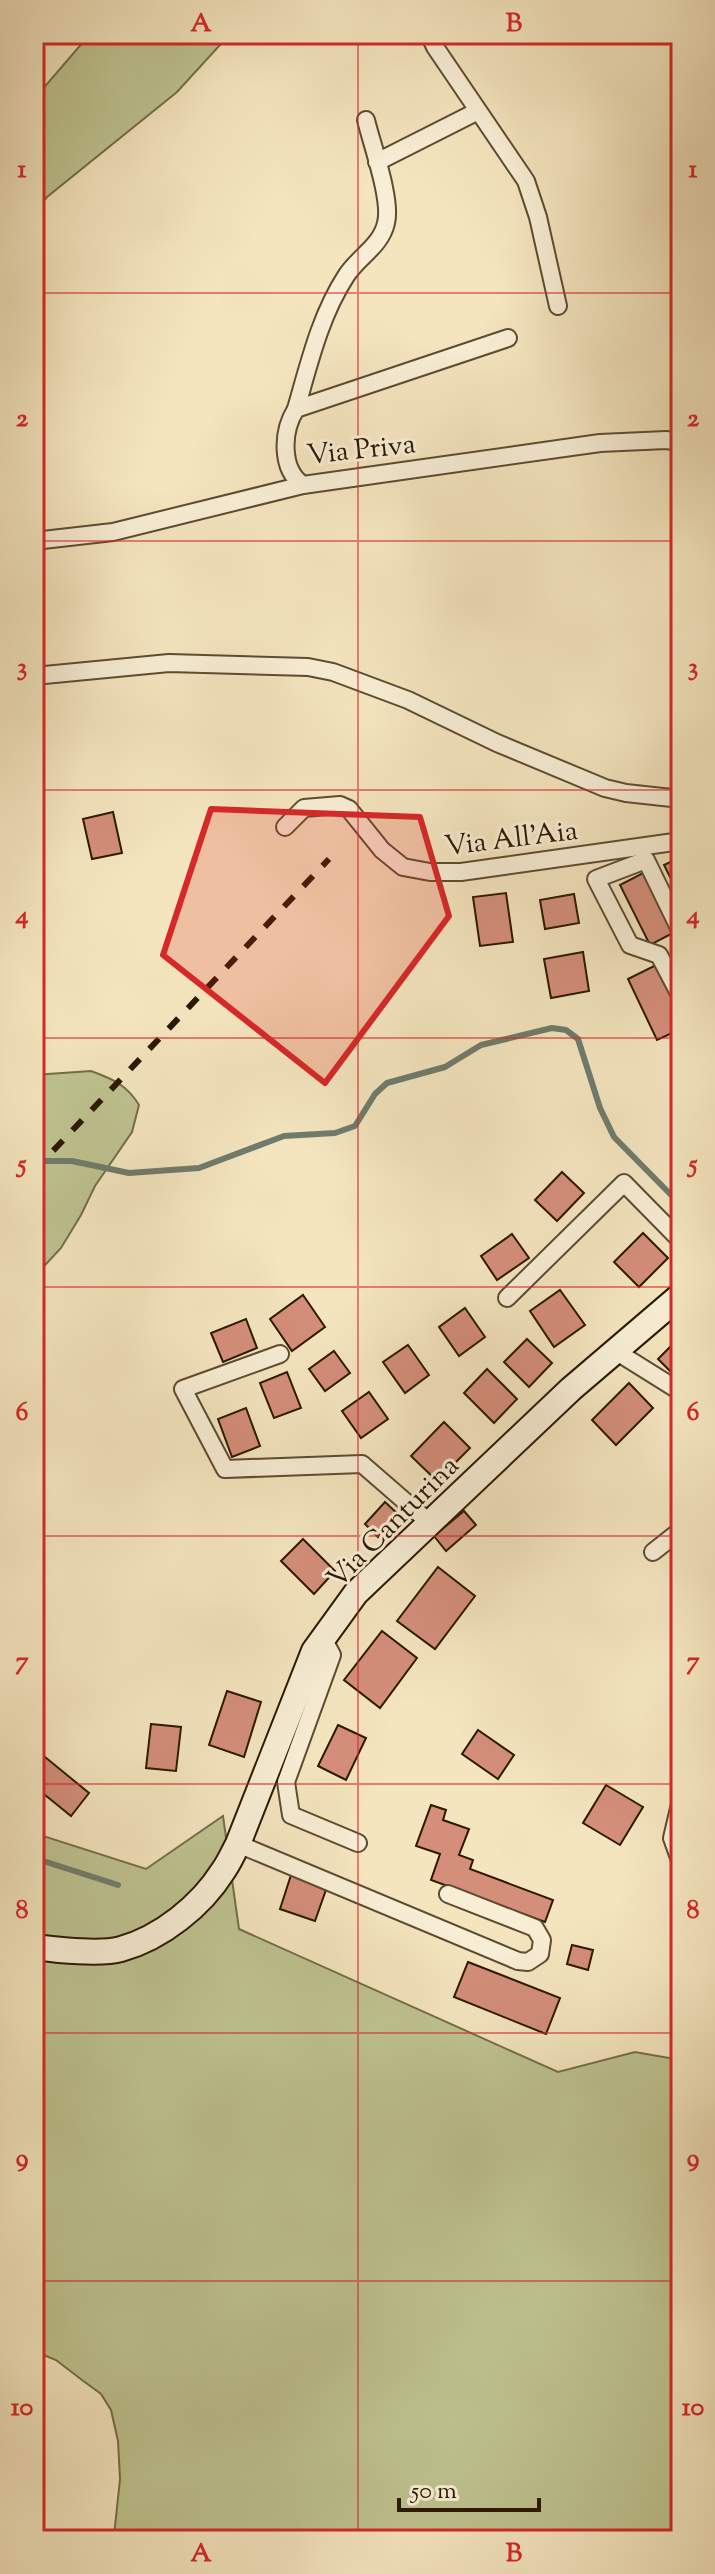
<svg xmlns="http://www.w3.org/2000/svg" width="715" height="2574" font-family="'Sorts Mill Goudy',serif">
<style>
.green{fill:#bec390;stroke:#746e48;stroke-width:2}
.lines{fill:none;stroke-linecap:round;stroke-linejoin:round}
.stream{stroke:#6f7c6d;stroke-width:6}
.building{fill:#d48e7a;stroke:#2b1800;stroke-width:2}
.street-casing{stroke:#5d4b30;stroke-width:20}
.secondary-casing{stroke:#2b1800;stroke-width:28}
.street{stroke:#f8eed5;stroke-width:16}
.secondary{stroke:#f8eed5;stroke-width:24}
.rail{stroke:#2b1800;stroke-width:6;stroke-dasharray:14 14;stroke-linecap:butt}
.marked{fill:#d62828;fill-opacity:0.2;stroke:#d62828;stroke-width:6;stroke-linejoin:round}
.grid{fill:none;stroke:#d62828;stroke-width:2;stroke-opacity:0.55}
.labels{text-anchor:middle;stroke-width:6;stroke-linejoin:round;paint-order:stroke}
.street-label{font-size:28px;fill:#2b1800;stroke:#f8eed5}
.neatline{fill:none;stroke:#d62828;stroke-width:3}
.grid-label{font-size:26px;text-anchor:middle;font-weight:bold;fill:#d62828}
</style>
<rect width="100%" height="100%" fill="#f4e5bf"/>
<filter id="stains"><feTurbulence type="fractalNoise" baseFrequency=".0025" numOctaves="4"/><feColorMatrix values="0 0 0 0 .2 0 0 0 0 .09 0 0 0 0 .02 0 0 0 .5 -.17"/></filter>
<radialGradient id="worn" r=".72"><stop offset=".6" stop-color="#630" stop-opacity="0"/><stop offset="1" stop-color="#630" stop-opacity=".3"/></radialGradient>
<g class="green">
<polygon points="90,34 230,34 177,92 47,197 34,212 34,99"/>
<path d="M91,1071C113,1079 127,1085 139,1105L132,1132L95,1186L81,1215L61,1248L34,1277V1075Z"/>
<polygon points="223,1816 239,1929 558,2072 635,2052 681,2060 681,2540 116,2540 114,2536 120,2479 118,2441 111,2410 101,2394 82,2380 56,2360 34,2351 34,1833 146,1869"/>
</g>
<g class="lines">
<g class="stream">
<polyline points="34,1161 72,1161 129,1173 199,1168 284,1136 335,1133 355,1126 375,1094 387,1083 445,1067 481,1045 552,1028 566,1030 578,1039 600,1108 614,1137 681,1205"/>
<polyline points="34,1858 118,1885"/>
</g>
</g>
<g class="building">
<polygon points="113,812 122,853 92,859 83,819"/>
<polygon points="681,857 681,899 664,865"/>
<polygon points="643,873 673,933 650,945 620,885"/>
<polygon points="506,893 513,942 480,946 473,897"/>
<polygon points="574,894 579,923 545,929 540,900"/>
<polygon points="583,952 589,991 551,998 544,959"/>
<polygon points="660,963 681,1006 681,1029 657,1040 628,979"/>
<polygon points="562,1172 584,1193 557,1221 535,1200"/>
<polygon points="643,1233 668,1258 639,1287 614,1262"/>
<polygon points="512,1234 529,1258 497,1280 481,1256"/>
<polygon points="560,1290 585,1325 554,1347 530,1311"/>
<polygon points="303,1295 325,1327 292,1351 270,1319"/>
<polygon points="465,1308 485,1337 459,1356 439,1327"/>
<polygon points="246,1319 257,1348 223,1362 211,1333"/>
<polygon points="681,1336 681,1382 658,1359"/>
<polygon points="527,1339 552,1363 529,1387 504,1362"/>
<polygon points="408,1345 429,1375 405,1393 383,1362"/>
<polygon points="334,1351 350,1373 325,1391 309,1369"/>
<polygon points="487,1369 517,1399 494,1423 464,1393"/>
<polygon points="287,1372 301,1408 274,1418 260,1383"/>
<polygon points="629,1383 653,1408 616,1445 592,1420"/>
<polygon points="369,1392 388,1419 361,1438 342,1411"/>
<polygon points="246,1408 260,1446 232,1457 218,1419"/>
<polygon points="444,1422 470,1448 437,1481 411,1456"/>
<polygon points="385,1502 399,1515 378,1537 365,1524"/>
<polygon points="464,1511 476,1525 446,1551 434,1536"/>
<polygon points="303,1539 335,1571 314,1594 281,1561"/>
<polygon points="438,1567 475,1596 435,1649 397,1621"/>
<polygon points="382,1631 417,1658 380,1708 344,1680"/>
<polygon points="227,1691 261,1702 244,1757 209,1745"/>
<polygon points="151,1724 181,1727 176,1771 146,1768"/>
<polygon points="338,1725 366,1738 346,1780 318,1766"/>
<polygon points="478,1730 514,1755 498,1779 462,1754"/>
<polygon points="34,1748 89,1793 71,1816 34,1786"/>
<polygon points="606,1785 643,1807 620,1845 583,1823"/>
<polygon points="431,1805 446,1810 443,1820 469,1829 459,1855 473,1860 470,1869 553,1900 545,1922 431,1880 440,1854 416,1846"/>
<polygon points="291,1875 327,1887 315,1921 280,1909"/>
<polygon points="572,1945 593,1950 588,1970 567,1964"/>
<polygon points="468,1962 560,1998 546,2034 454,1997"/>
</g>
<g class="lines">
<g class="street-casing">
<g id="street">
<polyline points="429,34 435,47 526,181 538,217 558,306"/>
<polyline points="377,162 478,111"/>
<path d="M296,409C309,364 320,316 346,276C358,257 381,246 386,223C392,200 372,145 366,120"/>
<path d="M303,485C280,469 282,431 296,409L508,338"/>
<polyline points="34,541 113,532 303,485 600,443 666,440 681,442"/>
<polyline points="34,676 169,663 308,667 333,672 408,700 497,743 605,788 626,793 681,799"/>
<polyline points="285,827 304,808 340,805 349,809 382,850 403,867 430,872 461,872 681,841"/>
<polyline points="681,932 646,860 596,879 630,945 659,955 681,997"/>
<polyline points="507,1298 624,1183 681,1241"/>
<polyline points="617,1352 681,1392"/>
<polyline points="280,1354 183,1389 225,1469 362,1464 430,1523"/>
<polyline points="653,1552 681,1530"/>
<polyline points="323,1638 332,1655 286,1782 291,1815 358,1843"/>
<polyline points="681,1800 672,1838 681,1863"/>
<polyline points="238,1844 518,1961 528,1962 540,1954 542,1940 535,1928 448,1894"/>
</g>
</g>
<g class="secondary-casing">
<path id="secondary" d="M34,1947C58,1950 99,1955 121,1949C161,1938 201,1906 223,1871C229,1863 233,1853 238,1844L314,1651L356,1593L571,1389L681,1295"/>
</g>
<use href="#street" class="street"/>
<use href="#secondary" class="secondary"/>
<polyline class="rail" points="34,1171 329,859"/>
</g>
<path class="marked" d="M211,809L420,817L449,916L325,1083L163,955Z"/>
<path class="grid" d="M358,34V2540M34,293H681M34,541H681M34,790H681M34,1038H681M34,1287H681M34,1536H681M34,1784H681M34,2033H681M34,2281H681"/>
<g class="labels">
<g class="street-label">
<text transform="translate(361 448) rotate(-6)" y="10">Via Priva</text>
<text transform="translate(511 837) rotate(-7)" y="10">Via All'Aia</text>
<text transform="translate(392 1521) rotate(-45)" y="10">Via Canturina</text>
</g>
</g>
<rect width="715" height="2574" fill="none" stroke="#f4e5bf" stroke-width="88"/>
<path d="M399 2498v12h140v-12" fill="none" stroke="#2b1800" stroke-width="4"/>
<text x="411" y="2498" font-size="24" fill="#2b1800" stroke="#f8eed5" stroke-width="6" paint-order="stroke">50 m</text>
<rect x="44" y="44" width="627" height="2486" class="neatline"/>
<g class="grid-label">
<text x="201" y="31">A</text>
<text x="514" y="31">B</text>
<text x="22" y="177">1</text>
<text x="693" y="177">1</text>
<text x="22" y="426">2</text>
<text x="693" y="426">2</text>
<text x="22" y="675">3</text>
<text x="693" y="675">3</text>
<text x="22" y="923">4</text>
<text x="693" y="923">4</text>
<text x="22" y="1172">5</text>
<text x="693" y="1172">5</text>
<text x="22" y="1420">6</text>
<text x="693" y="1420">6</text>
<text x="22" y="1669">7</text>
<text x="693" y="1669">7</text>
<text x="22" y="1918">8</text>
<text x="693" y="1918">8</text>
<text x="22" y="2166">9</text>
<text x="693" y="2166">9</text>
<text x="22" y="2415">10</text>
<text x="693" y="2415">10</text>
<text x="201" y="2561">A</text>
<text x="514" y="2561">B</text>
</g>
<rect width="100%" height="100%" filter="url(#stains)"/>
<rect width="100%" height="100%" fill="url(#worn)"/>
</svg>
